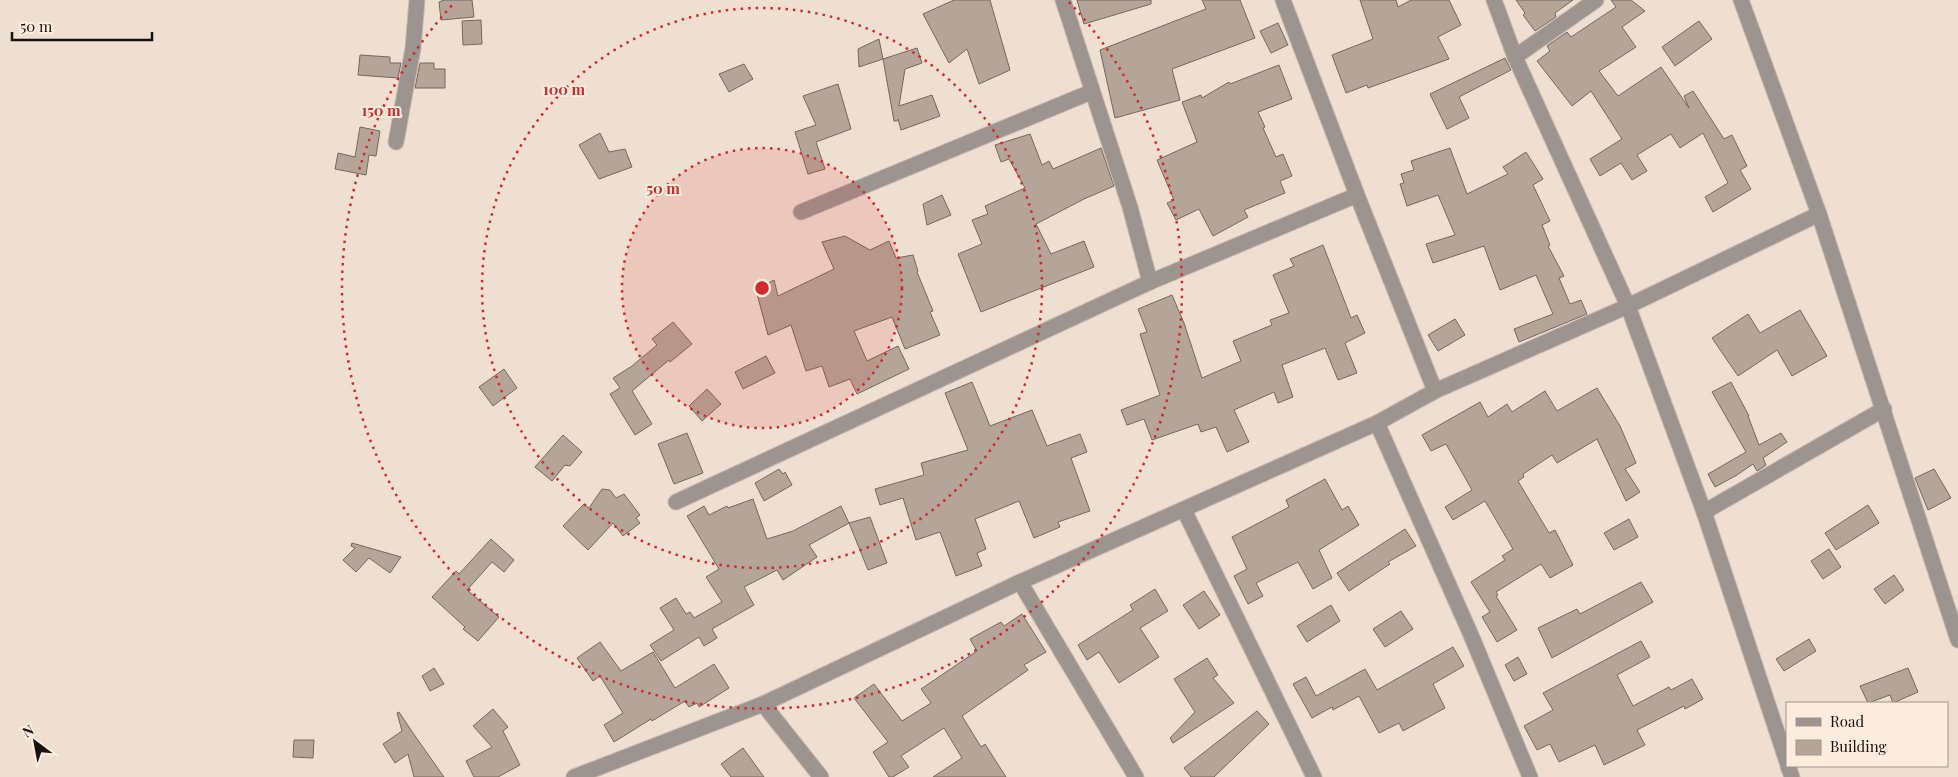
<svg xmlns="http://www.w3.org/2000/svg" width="1958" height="777" font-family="'Playfair Display',serif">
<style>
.building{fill:#b4a598;stroke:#75685c}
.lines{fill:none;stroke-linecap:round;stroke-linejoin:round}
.minor-casing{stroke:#c8baae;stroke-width:17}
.minor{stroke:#9b948f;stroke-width:15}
.ring{fill:none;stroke:#d62828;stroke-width:2.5;stroke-dasharray:2.5 5}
.centre{fill:#d62828;stroke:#fcecde;stroke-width:2.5}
.ring-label{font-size:15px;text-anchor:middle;font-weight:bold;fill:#d62828;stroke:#fcecde;stroke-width:4;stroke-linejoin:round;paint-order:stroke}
</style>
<rect width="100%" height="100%" fill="#efdfd1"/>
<g class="building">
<polygon points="444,0 472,0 474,17 441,20 439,2"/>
<polygon points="954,0 990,0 1010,70 979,84 967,49 949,63 923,14"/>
<polygon points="1077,0 1151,0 1151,4 1084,24"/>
<polygon points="1202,0 1240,0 1255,38 1172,69 1180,100 1115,118 1100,50 1206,9"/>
<polygon points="1360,0 1396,0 1398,7 1411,0 1449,0 1461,25 1438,37 1449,59 1368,88 1367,85 1346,93 1332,55 1373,39"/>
<polygon points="1516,0 1573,0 1555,13 1556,17 1535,31 1523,15 1525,13"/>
<polygon points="1611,0 1631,0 1645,11 1622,27 1636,47 1599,71 1618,96 1661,67 1689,108 1684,96 1693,91 1724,139 1732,135 1747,166 1740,170 1751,189 1713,212 1705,197 1728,183 1703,133 1680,148 1671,134 1637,155 1647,171 1632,180 1621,163 1600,176 1590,159 1622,139 1591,91 1572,106 1537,61 1550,51 1547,46 1567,32 1571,37 1616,7"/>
<polygon points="481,20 482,44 463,45 462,21"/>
<polygon points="1699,21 1712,39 1675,66 1662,47"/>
<polygon points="1278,23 1288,45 1271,53 1260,31"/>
<polygon points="879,39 883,59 859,67 858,49"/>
<polygon points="917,48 922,63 905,69 899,106 932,95 940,116 901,130 898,119 897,121 894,121 883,59"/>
<polygon points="360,55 390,57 390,63 401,63 398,78 358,75"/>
<polygon points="1505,58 1511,70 1459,97 1469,118 1447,129 1430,94"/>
<polygon points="420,63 434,63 434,69 445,69 445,88 415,88"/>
<polygon points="744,64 753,79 729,92 719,74"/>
<polygon points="1279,65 1292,99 1258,112 1265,127 1263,128 1276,157 1283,154 1292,176 1280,181 1285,193 1244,210 1248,217 1213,236 1199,209 1176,220 1167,203 1174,200 1157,160 1197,142 1182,102 1201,95 1202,98 1229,82 1230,84"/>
<polygon points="838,84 851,129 816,142 825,169 808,174 795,132 816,125 803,96"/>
<polygon points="360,127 380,131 376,156 369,155 366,175 335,169 338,153 355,157"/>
<polygon points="600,133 609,152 625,149 632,167 599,179 579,145"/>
<polygon points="1030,134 1042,165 1049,161 1053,169 1101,148 1114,186 1084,199 1036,224 1051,254 1084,241 1094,267 981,312 958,254 982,244 972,220 988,214 985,206 1025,188 1009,159 1001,162 995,145"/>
<polygon points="1450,148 1467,194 1508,174 1503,167 1526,152 1543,179 1533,185 1550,221 1542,225 1550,245 1548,246 1564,276 1559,278 1570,304 1581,300 1587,314 1519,342 1514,329 1553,314 1536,275 1500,290 1484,246 1433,263 1426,244 1455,235 1438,195 1407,206 1400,184 1404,183 1401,174 1414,170 1411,161"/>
<polygon points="942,195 951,215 927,225 923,204"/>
<polygon points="845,236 870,250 889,241 896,258 913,255 918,271 917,272 933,311 930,312 940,335 905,349 892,317 854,331 867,361 898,346 909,369 857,394 850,379 829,387 822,366 806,371 791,325 768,335 756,290 774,280 778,296 834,269 822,242"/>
<polygon points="1323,245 1351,318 1357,315 1365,333 1345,343 1357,373 1338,380 1325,348 1282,365 1293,397 1278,403 1274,392 1234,410 1249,442 1227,452 1216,427 1201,432 1198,424 1152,440 1144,419 1127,425 1121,410 1160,395 1140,334 1147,332 1138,309 1172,295 1184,323 1202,378 1241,361 1233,341 1272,325 1270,320 1289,313 1273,275 1294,266 1290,259"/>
<polygon points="1800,310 1827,356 1792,376 1777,350 1738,376 1712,338 1748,314 1760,333"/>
<polygon points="1455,319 1465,335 1438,351 1428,335"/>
<polygon points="673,322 692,344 670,362 669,360 632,391 652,424 635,435 610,394 620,388 613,378 632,366 657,345 652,339"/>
<polygon points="766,356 775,373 743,389 735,372"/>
<polygon points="504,369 517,388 493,406 479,387"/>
<polygon points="972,382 990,426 1032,410 1047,446 1080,434 1087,452 1071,458 1090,511 1058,522 1060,527 1034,538 1019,501 975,519 986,549 977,553 982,566 956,576 940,532 916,540 903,498 880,505 875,489 924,475 921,463 968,450 945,393"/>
<polygon points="1731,382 1749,416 1748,416 1759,445 1781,433 1787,442 1763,458 1766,465 1757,471 1753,464 1737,475 1715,487 1708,474 1746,452 1712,392"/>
<polygon points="1597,388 1620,426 1636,463 1625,469 1640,492 1626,501 1597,439 1557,463 1552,455 1523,474 1524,477 1518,481 1549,533 1555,530 1573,565 1550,578 1541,564 1496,592 1498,595 1496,596 1517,630 1497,642 1482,617 1490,612 1471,582 1505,560 1502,556 1513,549 1485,501 1453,520 1445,507 1472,490 1446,444 1431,451 1422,435 1480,402 1488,417 1507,404 1512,412 1545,391 1557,411"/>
<polygon points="707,389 721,404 702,421 689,406"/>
<polygon points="687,433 703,473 674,484 658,444"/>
<polygon points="563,435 582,452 570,466 565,465 552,481 535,467"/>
<polygon points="779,469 783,474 785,472 792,485 764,501 755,483"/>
<polygon points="1934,469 1951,498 1928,510 1915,478"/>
<polygon points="1325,479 1342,510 1348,506 1359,525 1319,550 1332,578 1313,589 1298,562 1256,583 1263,596 1248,604 1234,576 1247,569 1232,537 1289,507 1286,500"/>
<polygon points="602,489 610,490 616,498 624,494 640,515 636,518 640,523 623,536 613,523 588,550 563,526 584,504 589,508"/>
<polygon points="753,499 767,539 793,531 841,506 849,523 809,545 817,557 783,580 777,570 744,587 754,605 712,629 717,638 704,646 699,637 661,661 650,645 674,630 660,608 676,598 686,614 690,612 694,618 722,602 706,577 719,569 687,516 704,506 709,515 727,506 728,508"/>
<polygon points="1868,505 1879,523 1836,550 1825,533"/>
<polygon points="870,517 887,563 868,570 849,523"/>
<polygon points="1629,519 1638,537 1614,550 1604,533"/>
<polygon points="1405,529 1416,546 1388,562 1390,564 1349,591 1337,573"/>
<polygon points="491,539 514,560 504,572 492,562 467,590 499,617 478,641 463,629 465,627 432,597 456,571 459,574"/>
<polygon points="352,543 401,557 390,573 369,558 356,572 343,560 355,548 351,546"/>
<polygon points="1829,549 1841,567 1823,579 1811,561"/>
<polygon points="1894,575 1904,590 1885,604 1874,589"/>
<polygon points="1641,582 1653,602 1552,658 1538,628 1577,609 1580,614"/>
<polygon points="1155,589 1168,611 1140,628 1159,657 1119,683 1099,652 1087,660 1078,645 1133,610 1130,605"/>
<polygon points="1204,591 1220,615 1199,629 1183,605"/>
<polygon points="1331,605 1340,621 1307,642 1297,626"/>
<polygon points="1401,611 1413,629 1385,647 1373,629"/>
<polygon points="1022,614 1046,652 1024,665 1028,670 962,716 981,747 985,744 1006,777 933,777 962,758 944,728 901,756 909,767 893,777 889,777 873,752 888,742 854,698 874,684 902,721 931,703 921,689 977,651 970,639 1001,622 1004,626"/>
<polygon points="1809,639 1816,651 1784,671 1776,659"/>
<polygon points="1641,641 1650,657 1617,675 1633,706 1669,687 1671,690 1692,679 1703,699 1685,709 1684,706 1637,730 1645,745 1604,765 1595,745 1559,762 1550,744 1537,750 1524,726 1553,710 1543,693"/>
<polygon points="600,642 621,671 653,652 675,688 714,664 729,688 699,707 697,703 689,707 685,701 652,721 651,719 614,742 604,725 623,713 600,676 593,681 577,658"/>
<polygon points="1453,647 1464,666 1433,684 1445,708 1403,731 1399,723 1379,733 1359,696 1333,710 1332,707 1312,718 1293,684 1306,677 1316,696 1365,669 1377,690"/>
<polygon points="1518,657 1527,674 1514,681 1505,665"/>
<polygon points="1207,658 1218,675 1213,678 1234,703 1173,743 1170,738 1195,712 1174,679"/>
<polygon points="434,668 444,684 430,691 422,676"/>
<polygon points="1908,668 1918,692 1893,703 1890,695 1868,703 1860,686"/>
<polygon points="493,709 508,727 503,731 520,765 498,777 474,777 466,761 492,747 473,726"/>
<polygon points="1257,711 1269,724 1214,777 1191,777 1184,768"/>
<polygon points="399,712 413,733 444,777 414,777 408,754 395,763 383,744 402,731 397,713"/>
<polygon points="294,740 314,740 313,758 293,757"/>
<polygon points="743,748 764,777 731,777 721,764"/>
</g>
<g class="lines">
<g class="minor-casing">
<g id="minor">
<polyline points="1063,0 1130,207 1150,282"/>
<polyline points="1283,0 1357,195 1435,391"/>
<polyline points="1494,0 1515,57 1628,306 1704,512 1787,762"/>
<polyline points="1741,0 1819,214 1958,640"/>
<polyline points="1515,57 1596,0"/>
<polyline points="396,142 413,48 417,0"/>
<polyline points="801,212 1091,92"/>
<polyline points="1377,423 1471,635 1530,777"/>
<polyline points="676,502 1150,282 1357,195"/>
<polyline points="1184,510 1314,777"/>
<polyline points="1704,512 1884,409"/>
<polyline points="1020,582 1136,777"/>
<polyline points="763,704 821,777"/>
<polyline points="1788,766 1792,777"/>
<polyline points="574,777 763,704 1020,582 1377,423 1435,391 1628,306 1819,214"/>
</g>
</g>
<use href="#minor" class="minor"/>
</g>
<circle cx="762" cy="288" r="140" fill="#d62828" fill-opacity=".12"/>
<g class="ring">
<circle cx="762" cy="288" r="140"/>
<circle cx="762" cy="288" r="280"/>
<path d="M1069 2A420 420 0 1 1 455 2"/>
</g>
<circle cx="762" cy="288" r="8" class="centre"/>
<g class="ring-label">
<text x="564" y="95">100 m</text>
<text x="381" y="116">150 m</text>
<text x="663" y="194">50 m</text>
</g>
<rect x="1786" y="702" width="162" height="65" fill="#fcecde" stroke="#a0958a"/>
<rect x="1796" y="718" width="25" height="8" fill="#9b948f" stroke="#a0958a"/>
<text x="1830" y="727" font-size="15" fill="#17120d">Road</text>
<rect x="1796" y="740" width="25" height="15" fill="#b4a598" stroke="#a0958a"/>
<text x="1830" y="752" font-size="15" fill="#17120d">Building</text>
<g transform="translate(35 742) rotate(328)" stroke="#fcecde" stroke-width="4" paint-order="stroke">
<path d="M0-4L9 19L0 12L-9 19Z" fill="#17120d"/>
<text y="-8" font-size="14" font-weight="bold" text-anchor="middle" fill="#17120d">N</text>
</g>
<path d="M12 32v8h140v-8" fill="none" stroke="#17120d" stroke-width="2.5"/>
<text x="20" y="32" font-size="15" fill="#17120d" stroke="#fcecde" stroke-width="4" paint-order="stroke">50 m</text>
</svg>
